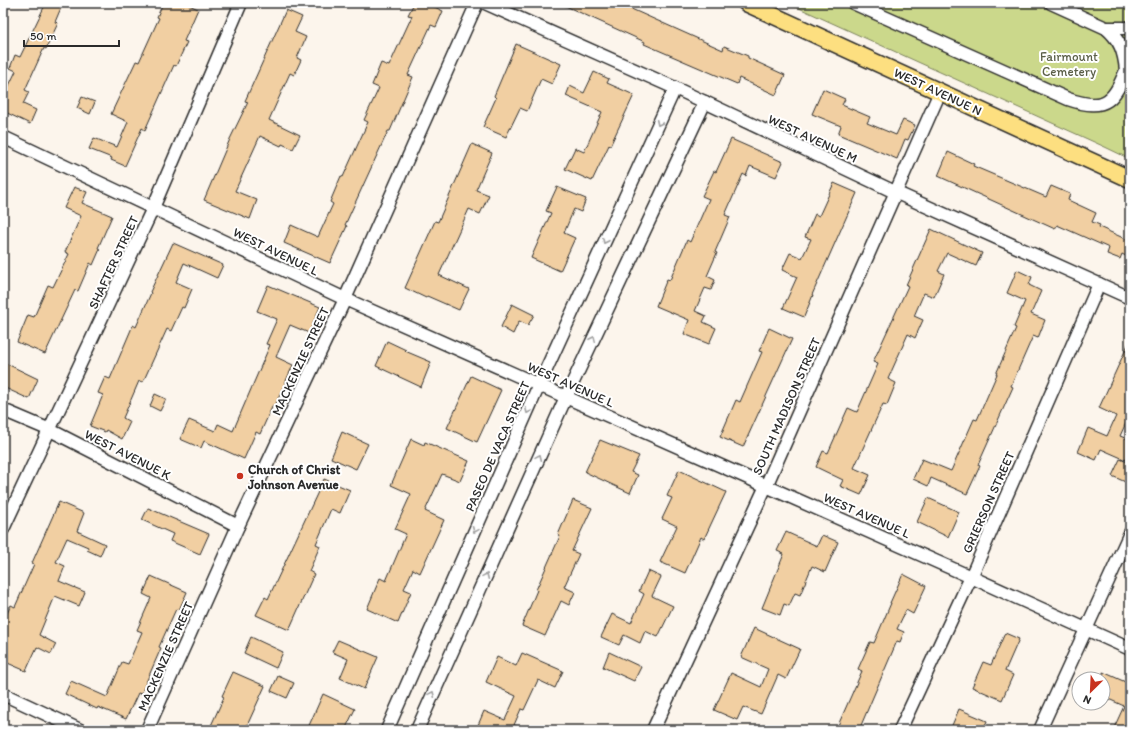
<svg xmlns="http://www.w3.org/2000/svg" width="1133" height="733" font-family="Itim,sans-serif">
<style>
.green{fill:#cbd88b;stroke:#7b825b}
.building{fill:#f1cfa2;stroke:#2b2b2b}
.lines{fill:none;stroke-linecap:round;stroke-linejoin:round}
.minor-casing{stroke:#2b2b2b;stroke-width:15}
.major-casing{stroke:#2b2b2b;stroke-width:19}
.minor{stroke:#fff;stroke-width:12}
.major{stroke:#fddf80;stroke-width:16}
.oneway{stroke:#a0a0a0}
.poi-dot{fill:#c8321e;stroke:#fff;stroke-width:1.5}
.labels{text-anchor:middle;stroke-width:4;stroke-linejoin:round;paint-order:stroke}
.park-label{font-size:13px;fill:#5b5f48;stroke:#fff}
.street-label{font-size:13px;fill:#2b2b2b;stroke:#fff}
.poi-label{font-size:13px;font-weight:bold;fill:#2b2b2b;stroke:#fff;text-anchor:start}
</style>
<rect width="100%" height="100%" fill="#fcf5ec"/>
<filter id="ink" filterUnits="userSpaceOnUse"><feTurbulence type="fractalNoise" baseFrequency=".025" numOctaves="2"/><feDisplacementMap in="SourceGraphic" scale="8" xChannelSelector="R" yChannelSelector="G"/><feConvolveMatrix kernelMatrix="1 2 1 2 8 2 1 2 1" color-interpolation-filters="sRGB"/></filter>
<g filter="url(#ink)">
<polygon class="green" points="788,3 1130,3 1130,159 1105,147"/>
<g class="building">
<polygon points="46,3 63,3 55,22 58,23 46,49 44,48 25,90 29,92 23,104 36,110 30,124 3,111 3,98 16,71 10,68 15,55 20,57"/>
<polygon points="163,3 185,3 198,9 184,41 187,42 176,66 174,65 145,130 142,128 125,166 111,160 112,158 89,149 94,138 117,147 128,122 111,114 136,61 139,62 159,18 157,17"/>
<polygon points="414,3 426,3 443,11 436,27 431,25 408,75 413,77 390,131 388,131 345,225 347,226 330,263 284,243 291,225 318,237 333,204 330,202 341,176 343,177 368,122 364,120 379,88 372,85 381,63 389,66 412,16 408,15"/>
<polygon points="559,3 618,3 723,50 724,46 748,56 748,58 785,75 776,95 739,78 737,84 644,44 645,42"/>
<polygon points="286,10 302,17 295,32 306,37 297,58 301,60 294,75 290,73 269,120 300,135 293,149 282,144 281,146 260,136 235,191 257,200 250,219 204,200 230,139 248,102 245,101"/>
<polygon points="516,44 561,64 552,84 541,79 527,111 520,108 506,137 483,127 496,98 494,96"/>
<polygon points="594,72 609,79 607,83 634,95 610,146 609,145 592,181 565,169 575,148 584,152 602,112 566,96 570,86 584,93"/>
<polygon points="823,89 845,99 842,105 870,117 867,123 896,135 903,120 915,125 908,140 905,139 897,159 838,134 841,126 812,114"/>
<polygon points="82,97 95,102 90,114 77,108"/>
<polygon points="731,139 783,162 776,177 750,166 746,176 743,174 725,215 730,217 715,252 717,253 707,276 715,280 711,290 705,288 695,311 706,316 703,322 716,328 709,344 684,334 689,320 656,306 667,279 670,280 687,240 690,242 709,199 702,196 714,171 716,172"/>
<polygon points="472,144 492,153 476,190 489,195 480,214 469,209 439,275 469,289 459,310 427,296 426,298 405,288 435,221 438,222"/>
<polygon points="948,152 974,164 973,166 1046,197 1051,186 1070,194 1068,200 1096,213 1092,222 1100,225 1099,227 1130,241 1130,258 1122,254 1120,259 1107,254 1109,248 1057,225 1055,229 938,176"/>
<polygon points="834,183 857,193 812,295 813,295 804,317 783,308 797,277 782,270 790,253 802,258 811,239 805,237 815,214 819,216"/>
<polygon points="74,187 87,192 82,203 112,216 98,248 100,249 93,265 90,263 78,291 75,290 45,354 17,342 28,315 34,317 48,285 53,287 69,254 65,252 81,216 64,208"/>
<polygon points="557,187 586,199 581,212 574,209 564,233 575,238 560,271 531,258 551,213 546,211"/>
<polygon points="931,229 982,253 976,266 947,253 938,271 944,274 934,297 924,293 914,316 923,320 915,338 908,334 888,379 896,383 887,405 883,404 854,468 870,475 861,495 840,486 843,480 816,467 823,451 828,453 848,408 857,412 878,364 873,362 908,286 906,285"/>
<polygon points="173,243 223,265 217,278 184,263 176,282 192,289 184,308 182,307 171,331 167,329 143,382 139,381 123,418 130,422 122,439 106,430 105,432 90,426 103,395 98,393 105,377 110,379 133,325 136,327 151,293 150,292"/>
<polygon points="1017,270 1032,277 1029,285 1041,291 1031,314 1045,320 1038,338 1033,336 1011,386 1013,387 978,465 980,466 967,494 931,478 928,486 913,479 922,459 951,471 974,419 977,420 997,374 996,374 1016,328 1014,327 1025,301 1007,293"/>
<polygon points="268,285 320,307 309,333 290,325 276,357 293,365 275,406 273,405 260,434 256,432 244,459 204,441 201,448 180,439 189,420 215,431 218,424 233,431 270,345 266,344 277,319 257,311"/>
<polygon points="512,304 534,315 528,325 519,321 513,334 501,327"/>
<polygon points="769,328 792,339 743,447 720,437 736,400 740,402 762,352 759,351"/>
<polygon points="1130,340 1130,414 1120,436 1130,440 1130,451 1126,460 1101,449 1096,460 1078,452 1088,428 1107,436 1116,416 1099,408"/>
<polygon points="387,341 406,350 405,351 431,362 421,387 376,366"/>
<polygon points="3,362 38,379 29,399 3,387"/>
<polygon points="471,376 501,390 477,442 447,428"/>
<polygon points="155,394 166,399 160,411 150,406"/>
<polygon points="342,432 368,444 356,469 331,458"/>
<polygon points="411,439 424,445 425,442 469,461 460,481 442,474 425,511 444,520 420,573 413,569 404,589 411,592 398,623 367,609 380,578 386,581 406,534 395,529 411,494 391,485"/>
<polygon points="600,440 639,456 631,472 638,475 630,493 585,472"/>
<polygon points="1120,459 1130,463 1130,484 1112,476"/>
<polygon points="679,470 726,492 704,539 701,537 685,573 660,562 677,526 662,519 672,498 667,496"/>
<polygon points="324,479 350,490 340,513 331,509 316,544 320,546 309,571 314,574 289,630 256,615 265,597 268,599"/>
<polygon points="928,498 959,512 948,537 917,522"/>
<polygon points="573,500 592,508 572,551 579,554 564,587 575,592 569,605 561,601 545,636 522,626 537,590 536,590 560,536 558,535"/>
<polygon points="59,502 84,513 77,531 105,544 100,556 87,550 88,547 67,538 56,562 65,566 59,581 85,592 79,606 55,596 39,635 56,644 51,654 37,647 26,671 3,661 3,622 11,605 15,607 34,564 32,563"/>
<polygon points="148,508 209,534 200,554 170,541 173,534 142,520"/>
<polygon points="786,532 817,546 822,535 838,542 825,572 812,566 800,595 795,593 789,606 784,604 780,615 762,608 784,554 777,551"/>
<polygon points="648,571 661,577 652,596 673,606 658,637 645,631 640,643 624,635 619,645 601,637 612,614 631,623 644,594 639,591"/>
<polygon points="903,574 926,586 913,614 906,610 897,629 904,632 900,642 897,641 859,730 836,730 862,671 858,669 870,642 874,643 891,603 890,603"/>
<polygon points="151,576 187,592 179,610 176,609 159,647 161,648 141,694 138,693 126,719 98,707 97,709 65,694 71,681 107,697 122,662 128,664 142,632 137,630 151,598 143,594"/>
<polygon points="754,628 800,649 786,679 778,675 761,714 743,707 737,720 714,710 731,673 761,687 768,669 741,657"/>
<polygon points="1005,633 1019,639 1005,671 1013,675 1002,700 972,687 983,662 991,665"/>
<polygon points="251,637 283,652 276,668 244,653"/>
<polygon points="338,640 378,657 364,689 340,678 348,659 332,652"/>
<polygon points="609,652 641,667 634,681 603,667"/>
<polygon points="522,653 563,671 555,688 538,680 524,710 521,709 514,725 527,730 476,730 484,711 505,720 516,696 486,682 497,657 516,666"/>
<polygon points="233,672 265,686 245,730 209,730 224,697 222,696"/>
<polygon points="1103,672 1130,684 1130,730 1113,730 1124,706 1104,697 1106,691 1103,690"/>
<polygon points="278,676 294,683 287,698 271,691"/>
<polygon points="323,694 355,709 345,730 307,730"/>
<polygon points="959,709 987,721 983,730 950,730"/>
</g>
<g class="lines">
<g class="minor-casing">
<g id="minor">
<polyline points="485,3 675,88 897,193 1130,298"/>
<path d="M853,3L1068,99C1111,114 1115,96 1130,61"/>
<path d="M1051,3L1106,28C1120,40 1124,51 1126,70"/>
<polyline points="1106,28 1126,28 1130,27"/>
<polyline points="3,137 345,299 971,577 1130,649"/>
<polyline points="3,410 50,430 238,526"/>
<polyline points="3,529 153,208 241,3"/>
<polyline points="3,694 80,730"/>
<polyline points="147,730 238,526 345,299 477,3"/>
<polyline points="387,730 539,385 675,88"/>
<polyline points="417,730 566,397 705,102"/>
<polyline points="653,730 766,486 940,92"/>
<polyline points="900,730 971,577 1099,284"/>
<polyline points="1040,730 1130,533"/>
</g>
</g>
<g class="major-casing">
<polyline id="major" points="746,3 1130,179"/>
</g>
<use href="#minor" class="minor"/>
<use href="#major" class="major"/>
</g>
<defs><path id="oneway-chevron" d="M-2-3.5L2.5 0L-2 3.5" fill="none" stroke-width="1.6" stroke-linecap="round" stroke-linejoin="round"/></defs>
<g class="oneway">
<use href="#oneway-chevron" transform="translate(659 123) rotate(115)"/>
<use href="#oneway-chevron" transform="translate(605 241) rotate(115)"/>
<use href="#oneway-chevron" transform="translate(593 339) rotate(-65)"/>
<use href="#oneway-chevron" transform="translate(528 411) rotate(114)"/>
<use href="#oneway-chevron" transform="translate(539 457) rotate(-66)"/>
<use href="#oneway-chevron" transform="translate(475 530) rotate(114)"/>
<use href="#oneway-chevron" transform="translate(486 576) rotate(-66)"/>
<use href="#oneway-chevron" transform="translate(432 694) rotate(-66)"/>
</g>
</g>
<circle class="poi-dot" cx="240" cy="476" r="4"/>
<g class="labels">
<g class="park-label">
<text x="1069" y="61">Fairmount<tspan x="1069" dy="15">Cemetery</tspan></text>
</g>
<g class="street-label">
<text transform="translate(938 91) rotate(25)" y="5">WEST AVENUE N</text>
<text transform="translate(813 138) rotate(25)" y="5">WEST AVENUE M</text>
<text transform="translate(276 251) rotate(26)" y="5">WEST AVENUE L</text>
<text transform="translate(113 262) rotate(-65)" y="5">SHAFTER STREET</text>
<text transform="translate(300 361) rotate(-65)" y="5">MACKENZIE STREET</text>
<text transform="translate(571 384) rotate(24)" y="5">WEST AVENUE L</text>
<text transform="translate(786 406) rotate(-66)" y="5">SOUTH MADISON STREET</text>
<text transform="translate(497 446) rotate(-66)" y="5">PASEO DE VACA STREET</text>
<text transform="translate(128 454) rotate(27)" y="5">WEST AVENUE K</text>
<text transform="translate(988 502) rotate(-66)" y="5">GRIERSON STREET</text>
<text transform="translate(867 515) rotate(24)" y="5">WEST AVENUE L</text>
<text transform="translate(165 656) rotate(-66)" y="5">MACKENZIE STREET</text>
</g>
<g class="poi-label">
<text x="248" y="474">Church of Christ<tspan x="248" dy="15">Johnson Avenue</tspan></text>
</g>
</g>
<rect width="1133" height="733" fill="none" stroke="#fff" stroke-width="16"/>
<rect x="8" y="8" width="1117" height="717" fill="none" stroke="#2b2b2b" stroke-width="1.5" filter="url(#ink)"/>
<g transform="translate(1091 691) rotate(204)"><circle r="19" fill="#ffffff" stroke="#aaaaaa"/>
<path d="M0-3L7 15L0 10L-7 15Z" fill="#c8321e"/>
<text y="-6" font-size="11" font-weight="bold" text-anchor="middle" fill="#2b2b2b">N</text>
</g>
<path d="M24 40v6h95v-6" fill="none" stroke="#2b2b2b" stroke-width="2"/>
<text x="30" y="40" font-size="12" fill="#2b2b2b" stroke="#ffffff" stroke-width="3" paint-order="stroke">50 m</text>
</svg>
